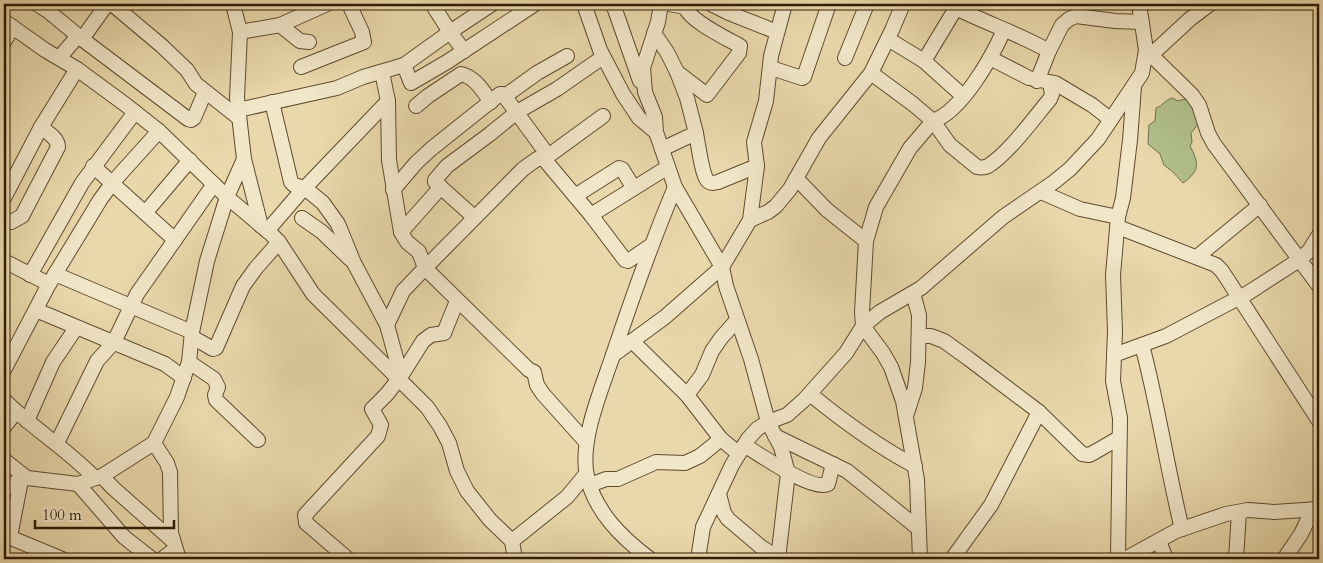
<svg xmlns="http://www.w3.org/2000/svg" width="1323" height="563" font-family="Cardo,serif">
<style>
.green{fill:#b1c08d;stroke:#706e4a}
.lines{fill:none;stroke-linecap:round;stroke-linejoin:round}
.minor-casing{stroke:#5e4a2f;stroke-width:16}
.minor{stroke:#f1e6c8;stroke-width:14}
</style>
<rect width="100%" height="100%" fill="#e9d8ab"/>
<filter id="stains"><feTurbulence type="fractalNoise" baseFrequency=".004" numOctaves="4"/><feColorMatrix values="0 0 0 0 .2 0 0 0 0 .09 0 0 0 0 .02 0 0 0 .5 -.17"/></filter>
<radialGradient id="worn" r=".72"><stop offset=".6" stop-color="#630" stop-opacity="0"/><stop offset="1" stop-color="#630" stop-opacity=".3"/></radialGradient>
<path class="green" d="M1172,98L1178,101L1189,98L1200,122L1191,133L1192,142L1190,146C1199,163 1200,171 1183,183L1173,172L1164,165L1160,154L1148,144L1149,125L1155,121L1156,108C1163,106 1165,100 1172,98Z"/>
<g class="lines">
<g class="minor-casing">
<g id="minor">
<polyline points="37,4 48,11 82,39 188,119 191,120 194,118 205,92"/>
<polyline points="112,4 162,46 187,70 196,84 239,118"/>
<polyline points="584,4 600,50 623,94 639,118 656,132"/>
<polyline points="613,4 640,81"/>
<polyline points="661,4 658,22 643,68 645,92 655,117 656,132 675,187 722,267 726,286 751,359 768,422 781,447 788,473 778,559"/>
<polyline points="711,4 729,13 777,32"/>
<path d="M956,4V8C986,23 1019,34 1049,51L1062,25L1069,19L1076,16L1115,21L1142,22"/>
<polyline points="4,21 45,50 77,69 126,105 159,131 227,197 271,234 279,242 313,294 427,407 440,426 449,443 457,471 467,491 490,520 512,541 515,559"/>
<polyline points="280,25 327,4"/>
<path d="M1004,30C992,57 962,111 933,121L950,145L977,167C981,168 984,168 988,166C1009,153 1034,118 1050,99L1052,94L1050,83"/>
<polyline points="240,32 280,25 300,41 309,42"/>
<path d="M654,33L667,52L677,72L707,95L739,53L740,46C726,38 690,21 685,7L669,4"/>
<polyline points="82,39 107,4"/>
<polyline points="888,39 924,61 956,8"/>
<polyline points="4,42 13,27"/>
<polyline points="1146,50 1192,95 1199,105 1208,133 1214,144 1319,286"/>
<polyline points="464,51 450,32 492,4"/>
<polyline points="1151,55 1190,19 1210,4"/>
<polyline points="59,58 78,36"/>
<polyline points="845,58 867,4"/>
<polyline points="990,58 1029,78 1055,83 1092,105 1110,119"/>
<polyline points="924,61 963,96"/>
<polyline points="404,65 411,83 447,62 535,4"/>
<polyline points="301,67 364,42 362,32 349,4"/>
<polyline points="771,68 802,78 804,77 829,4"/>
<polyline points="382,72 388,101 389,160 401,232 407,242 419,252 425,268 429,272 529,370 534,372 537,385 543,394 586,442"/>
<polyline points="1037,81 1049,51"/>
<polyline points="505,96 537,73 567,56"/>
<polyline points="272,102 291,182 294,185 305,188 323,203 338,224 354,263 387,325 401,376 387,394 372,409 381,425 378,436 305,515 306,523 348,559"/>
<path d="M416,106L428,96L461,74C475,77 483,91 491,102"/>
<polyline points="238,110 337,88 363,77 404,65 450,32 432,4"/>
<path d="M696,133C698,143 702,174 707,180C710,184 714,183 718,182L757,166"/>
<polyline points="662,149 696,133 687,98 677,72"/>
<polyline points="244,159 261,226"/>
<polyline points="93,166 175,240"/>
<polyline points="393,190 416,163 431,149 500,94 503,94 544,150 544,159 591,215 625,260 628,261 650,246"/>
<polyline points="1041,192 1080,209 1118,217"/>
<polyline points="575,196 619,168 622,169 633,187"/>
<polyline points="4,198 41,127 77,69"/>
<polyline points="146,212 190,160"/>
<polyline points="591,215 668,167"/>
<polyline points="474,217 435,182 435,180 447,166 490,134 517,112 557,89 603,57"/>
<polyline points="302,218 322,232 350,259"/>
<polyline points="750,220 768,212 776,206 790,189 819,138 871,73 892,30 903,4"/>
<path d="M4,221L11,222L22,216L58,147C58,138 48,133 41,127"/>
<polyline points="1118,227 1216,265 1222,271 1319,421"/>
<polyline points="267,231 298,195 388,101"/>
<polyline points="401,232 441,187"/>
<polyline points="866,241 876,207 910,148 933,121 913,104 871,73"/>
<polyline points="1197,257 1260,205"/>
<polyline points="4,261 49,284"/>
<polyline points="55,274 192,332"/>
<polyline points="30,275 82,183 135,112"/>
<polyline points="36,310 165,364 184,378"/>
<polyline points="387,325 403,291 425,268 523,169 537,159 544,159 603,116"/>
<polyline points="920,336 931,336 944,341 969,359 1039,412 1082,454 1089,455 1093,453 1119,438"/>
<polyline points="192,337 213,349 216,348 243,286 256,268 279,242"/>
<polyline points="632,341 687,395 721,439 738,453"/>
<path d="M1142,345C1158,405 1167,468 1182,529"/>
<polyline points="613,355 665,317 722,267 750,220 757,166 754,142 766,101 771,56 785,4"/>
<polyline points="1114,355 1166,336 1248,293 1299,260 1309,251 1319,235"/>
<polyline points="189,362 214,379 218,387 215,395 216,400 258,440"/>
<polyline points="4,370 49,284 100,200 113,182 159,131"/>
<polyline points="401,376 423,341 431,335 444,333 457,301"/>
<path d="M810,394C843,421 877,446 915,466"/>
<polyline points="687,395 702,375 712,351 721,338 737,320"/>
<path d="M4,400C32,428 67,449 95,478"/>
<polyline points="906,416 915,388 918,362 919,315 913,293"/>
<polyline points="27,421 53,362 76,328"/>
<polyline points="4,427 16,412"/>
<polyline points="775,436 847,471 918,528"/>
<polyline points="57,443 97,361 114,342 137,294 214,184"/>
<path d="M744,445C759,454 813,492 828,484L833,464"/>
<polyline points="4,460 27,478"/>
<polyline points="102,476 112,487 173,541"/>
<polyline points="78,484 124,537 152,559"/>
<polyline points="590,485 606,479 618,479 656,462 685,463 700,456 721,439"/>
<polyline points="4,490 16,482 27,478 78,484 102,476 154,443"/>
<polyline points="719,494 724,513 728,519 761,547 780,559"/>
<polyline points="4,535 62,559"/>
<polyline points="10,537 21,480"/>
<polyline points="512,541 567,497 586,474"/>
<polyline points="1159,541 1166,559"/>
<polyline points="162,559 175,549"/>
<polyline points="179,559 171,533 170,472 167,463 154,443 177,397 189,362 192,332 207,261 227,197 244,159 237,98 240,32 233,4"/>
<path d="M650,559C622,538 595,512 587,476C579,441 602,388 613,355C632,298 652,242 675,187"/>
<polyline points="698,559 703,527 732,465 748,439 757,429 768,422 787,415 804,400 846,353 863,326 862,312 866,241 827,210 796,178"/>
<polyline points="920,559 917,480 903,401 891,367 883,353 863,326 880,312 921,288 1003,217 1054,182 1070,169 1098,139 1142,73 1146,50 1139,4"/>
<polyline points="952,559 991,505 1039,412"/>
<polyline points="1118,559 1120,418 1113,381 1115,331 1113,275 1118,217 1123,198 1130,140 1134,87"/>
<polyline points="1125,559 1176,531 1226,514 1248,510 1274,512 1319,509"/>
<polyline points="1236,559 1239,512"/>
<polyline points="1284,559 1301,534 1313,509"/>
</g>
</g>
<use href="#minor" class="minor"/>
</g>
<rect width="1323" height="563" fill="none" stroke="#e9d8ab" stroke-width="20"/>
<rect x="5" y="5" width="1313" height="553" fill="none" stroke="#301b06" stroke-width="2.5"/>
<rect x="10" y="10" width="1303" height="543" fill="none" stroke="#301b06"/>
<path d="M35 520v8h139v-8" fill="none" stroke="#301b06" stroke-width="2.5"/>
<text x="42" y="520" font-size="15" fill="#301b06" stroke="#f1e6c8" stroke-width="4" paint-order="stroke">100 m</text>
<rect width="100%" height="100%" filter="url(#stains)"/>
<rect width="100%" height="100%" fill="url(#worn)"/>
</svg>
